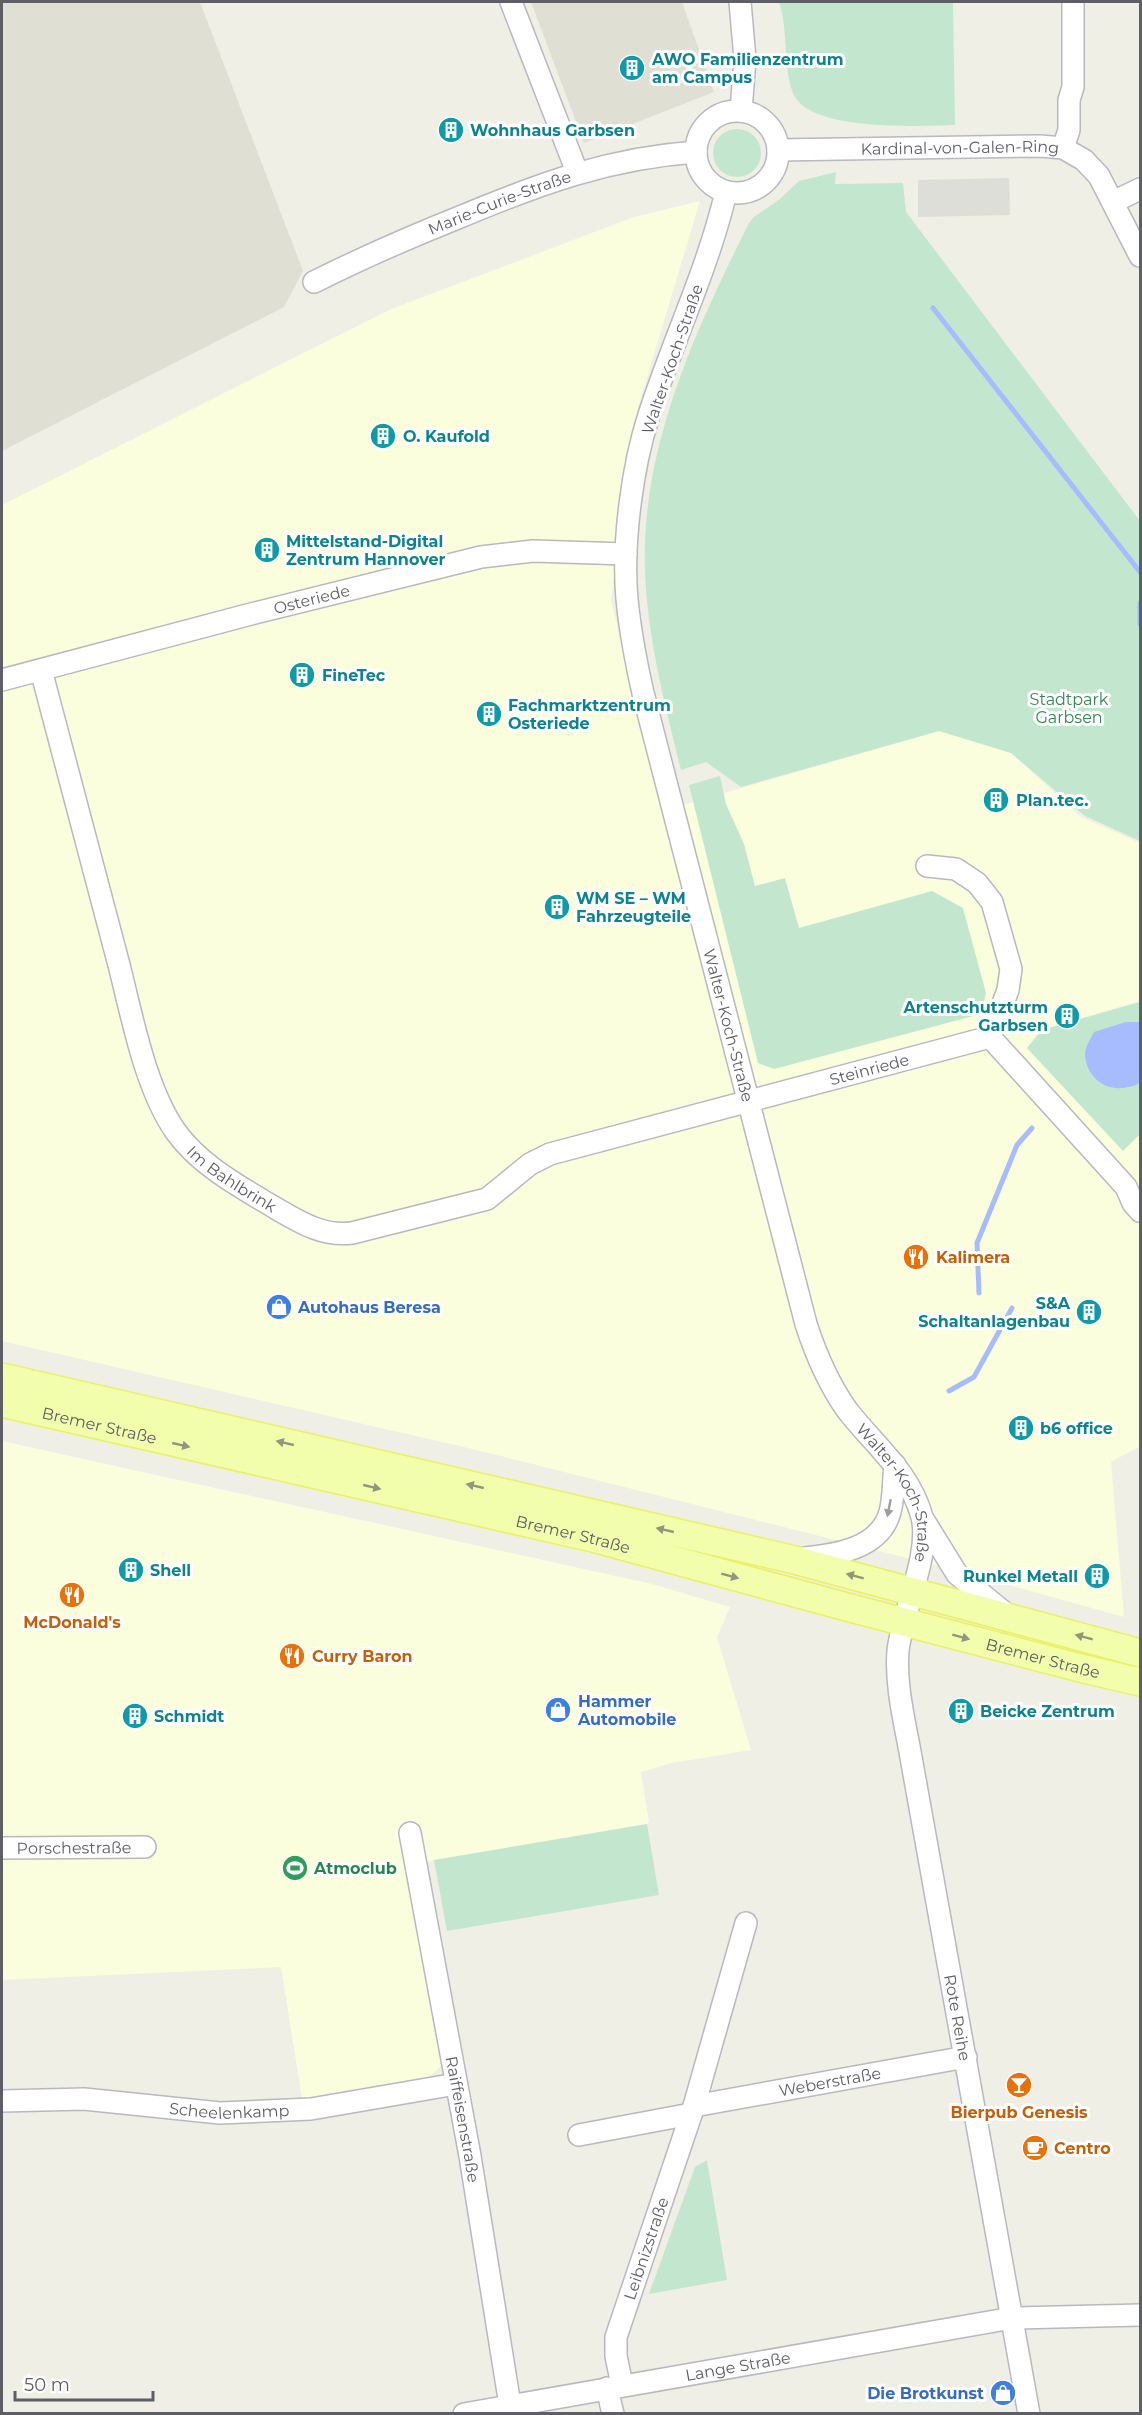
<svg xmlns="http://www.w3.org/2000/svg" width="1142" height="2415" font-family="Montserrat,sans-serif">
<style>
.commercial{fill:#fbfedd}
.industrial{fill:#deded8}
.education{fill:#dfdfd4}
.green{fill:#c3e7ce}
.water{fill:#a7bcfe}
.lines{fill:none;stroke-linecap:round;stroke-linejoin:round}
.stream{stroke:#a7bcfe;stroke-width:5}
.minor-casing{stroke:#b8b8bf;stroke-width:24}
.major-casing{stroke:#ebf15e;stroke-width:30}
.minor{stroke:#fff;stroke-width:21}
.major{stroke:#f2feac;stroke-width:27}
.oneway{fill:#91967e}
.oneway2{fill:#9e9ea3}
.labels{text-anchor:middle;stroke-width:6;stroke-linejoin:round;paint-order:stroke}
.culture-label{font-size:16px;font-weight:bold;fill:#0d838f;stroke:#fff;text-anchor:start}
.street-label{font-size:16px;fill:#5d5e66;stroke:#fff}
.park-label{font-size:16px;fill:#368553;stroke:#fff}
.food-label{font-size:16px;font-weight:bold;fill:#c56008;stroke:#fff;text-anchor:start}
.shop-label{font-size:16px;font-weight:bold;fill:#366cbe;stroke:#fff;text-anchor:start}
.leisure-label{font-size:16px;font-weight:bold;fill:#27864d;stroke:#fff;text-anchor:start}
</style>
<rect width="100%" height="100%" fill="#efefe6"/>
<g class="commercial">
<polygon points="700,201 634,421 611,600 662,811 939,731 1011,753 1081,817 1140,843 1140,1001 1041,1030 1027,1048 1123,1150 1140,1134 1140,1446 1111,1462 1124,1617 947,1568 481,1451 2,1341 2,505 389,310 634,217"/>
<polygon points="2,1441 652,1584 730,1607 717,1637 751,1750 672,1763 641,1772 649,1822 647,1824 434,1860 407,1869 443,2064 427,2079 302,2098 281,1967 2,1980"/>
</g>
<polygon class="industrial" points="1009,178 1010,215 918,217 918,180"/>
<g class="education">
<polygon points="2,2 200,2 303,271 284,307 2,451"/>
<polygon points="531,2 682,2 714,92 584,143"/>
</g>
<g class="green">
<path d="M779,2H953L955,125C920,126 808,132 793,93C782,64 789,31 779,2Z"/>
<circle cx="737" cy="153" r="24"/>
<path d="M836,172L835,184L903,183L906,212L1140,521V841L1085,816L1011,753L939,731L741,787L706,762L681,770C665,705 648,640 645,573C640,449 695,331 749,223L754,217L780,199L799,181Z"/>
<polygon points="720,776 726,804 744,844 755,886 785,878 799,928 932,891 963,908 986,993 981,1014 774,1069 758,1063 689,785"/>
<polygon points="1140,1002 1140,1134 1123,1151 1027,1048 1042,1030"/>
<polygon points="647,1824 659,1895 447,1931 434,1860"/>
<polygon points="707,2160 727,2280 649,2294 695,2167"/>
</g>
<path class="water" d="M1126,1022H1140V1082C1136,1086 1133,1086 1128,1087C1106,1093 1086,1077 1085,1054C1085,1047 1091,1038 1094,1032Z"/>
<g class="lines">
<g class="stream">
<polyline points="933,308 1140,572"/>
<polyline points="1140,603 1140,624"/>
<polyline points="979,1293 977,1243 1017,1145 1032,1128"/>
<polyline points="949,1391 974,1377 1012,1308"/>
</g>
<g class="minor-casing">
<g id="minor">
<polyline points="511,2 577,172"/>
<polyline points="740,2 745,59 741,111"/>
<circle cx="737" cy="152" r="41"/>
<polyline points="1063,148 1069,130 1069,100 1073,87 1073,2"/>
<path id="s1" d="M778,150L1040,146L1063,148L1084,160L1099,176L1140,256"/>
<path id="s2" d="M726,192C708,269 673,340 649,415C632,467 622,545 627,599C630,631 636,662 643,693L806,1324C816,1355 828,1383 847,1410C874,1445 910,1472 922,1517C931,1555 902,1612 898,1651C895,1687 906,1727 912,1763L1029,2414"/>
<polyline points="1113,202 1140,189"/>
<path id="s3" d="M314,282C362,258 410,237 460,217C539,184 609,158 696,152"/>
<path id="s4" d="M41,670C67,768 92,866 119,965C132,1016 145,1088 176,1132C200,1165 237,1185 272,1206C298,1221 322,1237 352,1233L487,1199L530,1164L550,1154L990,1037L1126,1187L1133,1203L1140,1211"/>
<path id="s5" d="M2,680L251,614L481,557L533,551L626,554"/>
<polyline points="927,866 956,869 977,883 992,902 1011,969 1008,990 990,1037"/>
<polyline points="923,1519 957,1574 1006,1614"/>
<path d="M804,1558C835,1555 880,1549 890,1512C894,1498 893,1480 895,1465"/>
<path id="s6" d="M410,1833L470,2156L510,2405"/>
<path id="s7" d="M2,1848L145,1847"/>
<path id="s8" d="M2,2101L84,2099L220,2113L311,2109L456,2084"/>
<path id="s9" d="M694,2106L966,2057"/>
<polyline points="579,2135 691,2114"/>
<path id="s10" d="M622,2385L616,2356V2337L694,2106L746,1923"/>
<polyline points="607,2388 613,2414"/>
<path id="s11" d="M464,2414L1012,2318L1140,2315"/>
</g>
</g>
<g class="major-casing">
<g id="major">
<polyline points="2,1377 791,1559 1140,1653"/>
<path id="s12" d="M2,1403L593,1538L858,1610L1084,1669L1140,1682"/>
</g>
</g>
<use href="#minor" class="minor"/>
<use href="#major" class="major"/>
</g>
<defs><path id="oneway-solid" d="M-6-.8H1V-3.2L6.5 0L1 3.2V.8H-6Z" transform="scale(1.5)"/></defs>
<g class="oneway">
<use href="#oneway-solid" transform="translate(285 1443) rotate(-167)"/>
<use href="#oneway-solid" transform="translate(181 1445) rotate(13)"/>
<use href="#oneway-solid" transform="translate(475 1486) rotate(-167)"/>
<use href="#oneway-solid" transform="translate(372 1487) rotate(13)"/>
<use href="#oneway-solid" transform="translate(665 1530) rotate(-167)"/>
<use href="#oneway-solid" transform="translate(730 1576) rotate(15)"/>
<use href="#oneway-solid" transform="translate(855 1576) rotate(-165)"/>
<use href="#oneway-solid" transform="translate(961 1637) rotate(15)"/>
<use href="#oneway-solid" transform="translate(1084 1637) rotate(-165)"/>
</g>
<use class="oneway2" href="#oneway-solid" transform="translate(889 1508) rotate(101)"/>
<defs>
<g id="building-disc" transform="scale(1.35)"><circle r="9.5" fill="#0f9aa8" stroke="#fff"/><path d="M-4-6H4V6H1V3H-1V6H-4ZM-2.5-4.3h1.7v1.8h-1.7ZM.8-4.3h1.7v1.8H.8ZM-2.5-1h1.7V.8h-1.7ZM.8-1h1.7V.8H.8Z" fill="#fff"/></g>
<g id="restaurant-disc" transform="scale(1.35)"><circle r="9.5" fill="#e8710a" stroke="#fff"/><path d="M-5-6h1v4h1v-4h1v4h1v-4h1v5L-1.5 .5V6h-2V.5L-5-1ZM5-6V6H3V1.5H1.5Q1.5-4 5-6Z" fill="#fff"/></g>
<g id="shop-disc" transform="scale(1.35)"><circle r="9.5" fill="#3f7fe0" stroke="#fff"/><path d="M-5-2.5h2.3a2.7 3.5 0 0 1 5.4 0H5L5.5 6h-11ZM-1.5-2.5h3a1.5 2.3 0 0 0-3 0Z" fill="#fff"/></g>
<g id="stadium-disc" transform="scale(1.35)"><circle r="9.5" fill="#2e9e5b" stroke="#fff"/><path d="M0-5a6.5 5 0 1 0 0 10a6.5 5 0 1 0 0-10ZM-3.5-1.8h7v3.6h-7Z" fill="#fff"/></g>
<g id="bar-disc" transform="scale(1.35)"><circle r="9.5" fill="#e8710a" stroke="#fff"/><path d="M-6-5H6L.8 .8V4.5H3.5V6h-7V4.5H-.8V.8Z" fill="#fff"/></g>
<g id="cafe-disc" transform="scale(1.35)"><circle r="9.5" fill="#e8710a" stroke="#fff"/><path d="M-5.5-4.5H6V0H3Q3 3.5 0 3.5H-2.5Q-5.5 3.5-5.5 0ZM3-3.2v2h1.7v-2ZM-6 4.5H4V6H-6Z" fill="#fff"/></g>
</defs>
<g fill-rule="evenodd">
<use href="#building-disc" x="632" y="68"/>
<use href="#building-disc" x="451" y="130"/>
<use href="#building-disc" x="383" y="436"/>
<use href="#building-disc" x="267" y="550"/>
<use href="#building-disc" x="302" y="675"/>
<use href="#building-disc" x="489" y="714"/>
<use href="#building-disc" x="996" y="800"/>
<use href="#building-disc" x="557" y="907"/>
<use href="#building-disc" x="1067" y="1016"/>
<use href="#restaurant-disc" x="916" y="1257"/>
<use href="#shop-disc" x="279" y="1307"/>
<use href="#building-disc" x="1089" y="1312"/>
<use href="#building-disc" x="1021" y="1428"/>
<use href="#building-disc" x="131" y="1570"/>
<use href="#building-disc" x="1097" y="1576"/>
<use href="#restaurant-disc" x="72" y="1595"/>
<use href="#restaurant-disc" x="292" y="1656"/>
<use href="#shop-disc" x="558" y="1710"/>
<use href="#building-disc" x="961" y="1711"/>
<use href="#building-disc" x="135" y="1716"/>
<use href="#stadium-disc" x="295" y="1868"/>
<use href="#bar-disc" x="1019" y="2085"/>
<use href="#cafe-disc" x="1035" y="2148"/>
<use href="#shop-disc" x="1003" y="2393"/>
</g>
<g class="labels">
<g class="culture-label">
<text x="652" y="65">AWO Familienzentrum<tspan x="652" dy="18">am Campus</tspan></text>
<text x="470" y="136">Wohnhaus Garbsen</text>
<text x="403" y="442">O. Kaufold</text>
<text x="286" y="547">Mittelstand-Digital<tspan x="286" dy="18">Zentrum Hannover</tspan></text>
<text x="322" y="681">FineTec</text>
<text x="508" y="711">Fachmarktzentrum<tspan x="508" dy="18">Osteriede</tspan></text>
<text x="1016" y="806">Plan.tec.</text>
<text x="576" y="904">WM SE – WM<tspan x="576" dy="18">Fahrzeugteile</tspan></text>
<text x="1048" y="1013" text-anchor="end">Artenschutzturm<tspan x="1048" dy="18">Garbsen</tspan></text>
<text x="1070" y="1309" text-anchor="end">S&amp;A<tspan x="1070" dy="18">Schaltanlagenbau</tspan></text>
<text x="1040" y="1434">b6 office</text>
<text x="150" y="1576">Shell</text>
<text x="1078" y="1582" text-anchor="end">Runkel Metall</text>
<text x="980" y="1717">Beicke Zentrum</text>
<text x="154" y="1722">Schmidt</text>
</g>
<g class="street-label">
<text dy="6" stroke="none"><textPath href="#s1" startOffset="182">Kardinal-von-Galen-Ring</textPath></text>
<text dy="6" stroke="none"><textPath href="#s3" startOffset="202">Marie-Curie-Straße</textPath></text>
<text transform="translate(672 359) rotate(-71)" y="6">Walter-Koch-Straße</text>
<text dy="6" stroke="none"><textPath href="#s5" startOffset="320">Osteriede</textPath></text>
<text dy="6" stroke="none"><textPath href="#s2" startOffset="861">Walter-Koch-Straße</textPath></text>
<text dy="6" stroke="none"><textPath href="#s4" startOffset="1238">Steinriede</textPath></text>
<text dy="6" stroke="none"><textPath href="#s4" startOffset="556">Im Bahlbrink</textPath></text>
<text dy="6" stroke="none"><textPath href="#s12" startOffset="100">Bremer Straße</textPath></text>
<text dy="6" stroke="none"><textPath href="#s2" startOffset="1364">Walter-Koch-Straße</textPath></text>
<text dy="6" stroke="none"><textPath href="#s12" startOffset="586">Bremer Straße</textPath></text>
<text dy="6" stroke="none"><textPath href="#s12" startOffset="1072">Bremer Straße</textPath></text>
<text dy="6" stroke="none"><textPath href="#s7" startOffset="72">Porschestraße</textPath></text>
<text dy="6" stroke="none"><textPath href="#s2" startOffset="1906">Rote Reihe</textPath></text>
<text dy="6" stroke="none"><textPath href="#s9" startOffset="138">Weberstraße</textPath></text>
<text dy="6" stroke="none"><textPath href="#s8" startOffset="228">Scheelenkamp</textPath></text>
<text dy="6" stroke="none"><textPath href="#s6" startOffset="291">Raiffeisenstraße</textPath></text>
<text dy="6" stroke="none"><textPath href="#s10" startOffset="142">Leibnizstraße</textPath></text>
<text dy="6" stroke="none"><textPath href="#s11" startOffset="278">Lange Straße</textPath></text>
</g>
<g class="park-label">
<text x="1069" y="705">Stadtpark<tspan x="1069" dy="18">Garbsen</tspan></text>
</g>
<g class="food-label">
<text x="936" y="1263">Kalimera</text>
<text x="72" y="1628" text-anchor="middle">McDonald's</text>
<text x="312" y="1662">Curry Baron</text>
<text x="1019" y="2118" text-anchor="middle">Bierpub Genesis</text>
<text x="1054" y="2154">Centro</text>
</g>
<g class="shop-label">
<text x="298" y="1313">Autohaus Beresa</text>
<text x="578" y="1707">Hammer<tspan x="578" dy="18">Automobile</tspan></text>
<text x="984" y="2399" text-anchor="end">Die Brotkunst</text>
</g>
<g class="leisure-label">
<text x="314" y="1874">Atmoclub</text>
</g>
</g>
<rect width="1142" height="2415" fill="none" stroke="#5d5e66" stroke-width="6"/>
<path d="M15 2391v9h138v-9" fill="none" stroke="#5d5e66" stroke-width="3"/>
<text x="24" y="2391" font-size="18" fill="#5d5e66" stroke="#ffffff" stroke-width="4.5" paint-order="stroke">50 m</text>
</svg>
